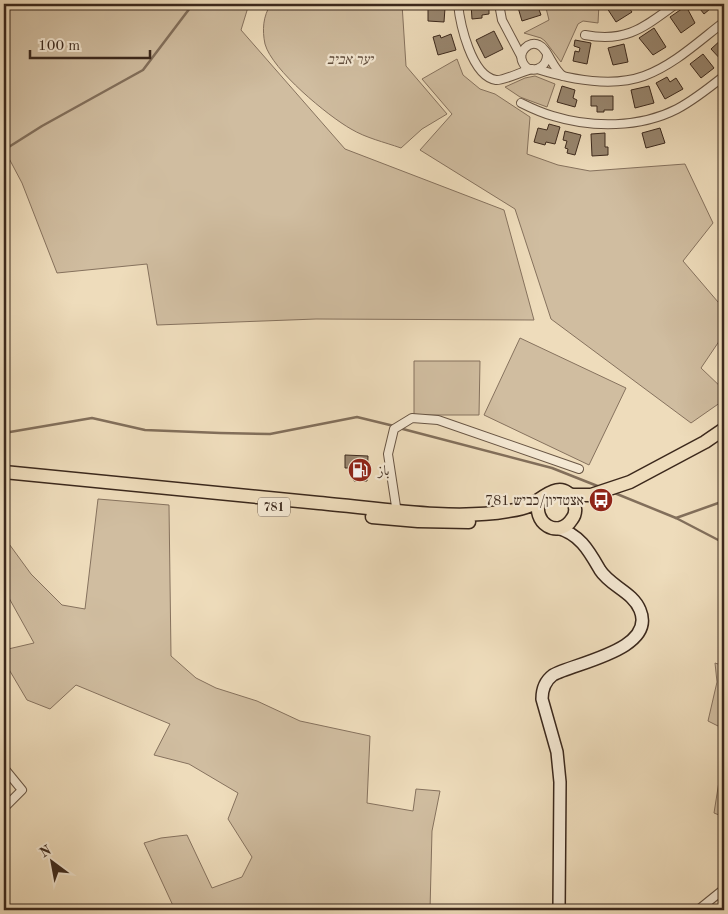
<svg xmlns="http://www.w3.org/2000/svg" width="728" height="914" font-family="'Old Standard TT',Amiri,'Frank Ruhl Libre',serif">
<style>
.green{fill:#d0bda0;stroke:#86725e}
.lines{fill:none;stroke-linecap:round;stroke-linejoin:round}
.stream{stroke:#826f5b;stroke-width:2.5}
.building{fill:#98866f;stroke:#3b281c}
.street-casing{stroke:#685544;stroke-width:10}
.secondary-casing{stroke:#3b281c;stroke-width:14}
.primary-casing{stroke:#3b281c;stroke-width:15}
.street{stroke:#f4e8d3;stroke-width:8}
.secondary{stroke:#f4e8d3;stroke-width:11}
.primary{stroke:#eedcbb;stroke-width:12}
.labels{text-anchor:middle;stroke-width:4.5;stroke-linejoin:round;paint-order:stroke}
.shield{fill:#f4e8d3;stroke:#726253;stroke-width:1}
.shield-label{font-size:12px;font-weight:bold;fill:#3b281c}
.park-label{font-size:14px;font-style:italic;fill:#604d3d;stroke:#f4e8d3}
.poi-label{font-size:14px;fill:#3b281c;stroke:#f4e8d3;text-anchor:start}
</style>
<rect width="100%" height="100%" fill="#eedcbb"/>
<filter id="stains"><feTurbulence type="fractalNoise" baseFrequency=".004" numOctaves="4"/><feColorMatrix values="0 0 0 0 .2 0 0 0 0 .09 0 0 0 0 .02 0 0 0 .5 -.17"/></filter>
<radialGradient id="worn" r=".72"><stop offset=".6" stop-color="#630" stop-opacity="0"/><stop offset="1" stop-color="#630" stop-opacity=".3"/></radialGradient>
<g class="green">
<polygon points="4,4 249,4 241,30 345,149 504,210 534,320 316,319 157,325 147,264 57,273 22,183 4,149"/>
<path d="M271,4H402L406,66L447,114L422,129L401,148C384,142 366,138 351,129C328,116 272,70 265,44C262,30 263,16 271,4Z"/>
<polygon points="545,4 599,4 598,23 583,21 578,24 561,62 545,41 541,38 524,33 549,20"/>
<polygon points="457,59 463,75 480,89 495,94 530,117 527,154 558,165 590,171 685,164 713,223 683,261 724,309 724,334 701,368 724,390 724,400 691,423 551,319 515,209 420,150 452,114 422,79"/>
<polygon points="535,76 555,84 547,107 520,97 505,87 525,78"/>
<polygon points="520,338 626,388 589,465 484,415"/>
<polygon points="414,361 480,361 479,415 414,415"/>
<polygon points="98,499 169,505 171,656 196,678 216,688 257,701 300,721 370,736 367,803 413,811 416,789 440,791 432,831 430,910 175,910 144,843 161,838 187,835 212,888 242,877 252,857 228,819 238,793 189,764 154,755 170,724 76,685 50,709 27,700 4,661 4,650 34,643 4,589 4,537 31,574 62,605 85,609"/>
<polygon points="715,663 724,666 724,729 708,721 717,682"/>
<polygon points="720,775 724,776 724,817 714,813"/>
</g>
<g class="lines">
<g class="stream">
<polyline points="4,150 42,126 143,70 193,4"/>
<polyline points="399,428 552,468 600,487"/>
<polyline points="4,433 92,418 145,430 220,433 270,434 357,417 394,426"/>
<polyline points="612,492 676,518 724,543"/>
<polyline points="676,518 724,501"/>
</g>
</g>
<g class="building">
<polygon points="471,4 489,4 489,14 482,15 482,18 472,19"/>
<polygon points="517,4 537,4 541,15 522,21"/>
<polygon points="607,4 626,4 632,12 616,22 605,5"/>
<polygon points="699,4 716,4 704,14 697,5"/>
<polygon points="428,5 438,5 438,8 445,8 444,22 428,21"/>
<polygon points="686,6 695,23 681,33 670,17"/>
<polygon points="654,28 666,47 653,55 639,38"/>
<polygon points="494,31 503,49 485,58 476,40"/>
<polygon points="451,34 456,50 438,55 433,37 440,35 441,38"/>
<polygon points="723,38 724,39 724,63 711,49"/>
<polygon points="575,40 591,43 587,64 573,61 575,51 579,52 580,48 574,46"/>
<polygon points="624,44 628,62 613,65 608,48"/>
<polygon points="703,54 714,68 701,78 690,64"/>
<polygon points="667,77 670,82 676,78 683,89 665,99 656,83"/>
<polygon points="562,86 575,90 573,98 577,100 575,107 557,102"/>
<polygon points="649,86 654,103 635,108 631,90"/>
<polygon points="591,96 613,96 613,110 604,110 604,112 597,112 597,106 591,106"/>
<polygon points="549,124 560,127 555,144 546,142 545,145 534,142 538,128 547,130"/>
<polygon points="660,128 665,143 646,148 642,133"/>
<polygon points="565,131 581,135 575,155 567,153 568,149 565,148 567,141 563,140"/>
<polygon points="605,133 605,147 608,147 608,155 592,156 591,134"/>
<polygon points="345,455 368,456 367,481 354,481 354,468 345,468"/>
</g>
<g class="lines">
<g class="street-casing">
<g id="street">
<path d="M458,4C460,23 471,76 496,80C503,81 523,71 532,69"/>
<polyline points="499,4 502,20 521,56"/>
<path d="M585,35C627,43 644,27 676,4"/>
<path d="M547,55C547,68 530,76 523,63C517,52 529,40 539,45C548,49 552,68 563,76"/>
<path d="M537,69C569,79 611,88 644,76C674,65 699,41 724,22"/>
<path d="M521,103C531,108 542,113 553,116C592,128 640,128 677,109C694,100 709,88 724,76"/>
<polyline points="397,513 388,454 394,429 412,418 438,420 579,469"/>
<polyline points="4,768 22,790 4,808"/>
<polyline points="698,910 724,889"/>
</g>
</g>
<g class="secondary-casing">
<path id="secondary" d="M557,528C580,534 589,551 600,570C610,586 633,592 640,610C657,650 574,663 553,675C545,681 542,690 542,699L557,752L560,782L559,910"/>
</g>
<g class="primary-casing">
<g id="primary">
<path d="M4,472C109,482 214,492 319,503C377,508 451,521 508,511C515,510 523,509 529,506C542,499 562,477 573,501C576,507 576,514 572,519C559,540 530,523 540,499"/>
<polyline points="565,493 573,495 591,495 630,482 705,442 724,429"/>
<polyline points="372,517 418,521 469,522"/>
</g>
</g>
<use href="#street" class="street"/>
<use href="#secondary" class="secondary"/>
<use href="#primary" class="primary"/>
</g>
<defs>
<g id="fuel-disc" transform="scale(1.25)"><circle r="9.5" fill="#8f2418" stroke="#f4e8d3"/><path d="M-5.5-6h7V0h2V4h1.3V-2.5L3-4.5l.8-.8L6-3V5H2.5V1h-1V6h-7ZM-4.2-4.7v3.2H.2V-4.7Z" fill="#fff"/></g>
<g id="bus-disc" transform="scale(1.25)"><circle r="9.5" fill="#8f2418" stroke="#f4e8d3"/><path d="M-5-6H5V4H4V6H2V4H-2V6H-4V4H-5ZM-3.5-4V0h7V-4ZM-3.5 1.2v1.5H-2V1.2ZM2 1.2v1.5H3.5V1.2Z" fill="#fff"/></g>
</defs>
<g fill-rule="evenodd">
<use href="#fuel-disc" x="360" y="470"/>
<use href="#bus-disc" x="601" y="500"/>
</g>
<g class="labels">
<rect class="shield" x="258" y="497.5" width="32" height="19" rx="4"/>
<g class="shield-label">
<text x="274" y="511">781</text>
</g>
<g class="park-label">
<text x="350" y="64">יער אביב</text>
</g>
<g class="poi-label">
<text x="378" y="475">باز</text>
<text x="584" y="505" text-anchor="end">אצטדיון/כביש 781</text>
</g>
</g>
<rect width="728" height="914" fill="none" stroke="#eedcbb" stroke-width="20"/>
<rect x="5" y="5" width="718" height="904" fill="none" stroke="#3b281c" stroke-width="2.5"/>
<rect x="10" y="10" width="708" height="894" fill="none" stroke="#3b281c"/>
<g transform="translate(52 862) rotate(328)" stroke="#f4e8d3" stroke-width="4" paint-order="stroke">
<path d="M0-4L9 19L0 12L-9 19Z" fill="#3b281c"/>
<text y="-8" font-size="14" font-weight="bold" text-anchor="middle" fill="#3b281c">N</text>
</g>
<path d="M30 50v8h120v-8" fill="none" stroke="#3b281c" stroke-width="2.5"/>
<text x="38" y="50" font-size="15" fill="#3b281c" stroke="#f4e8d3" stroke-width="4" paint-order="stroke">100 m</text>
<rect width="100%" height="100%" filter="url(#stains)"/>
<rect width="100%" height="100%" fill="url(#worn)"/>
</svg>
